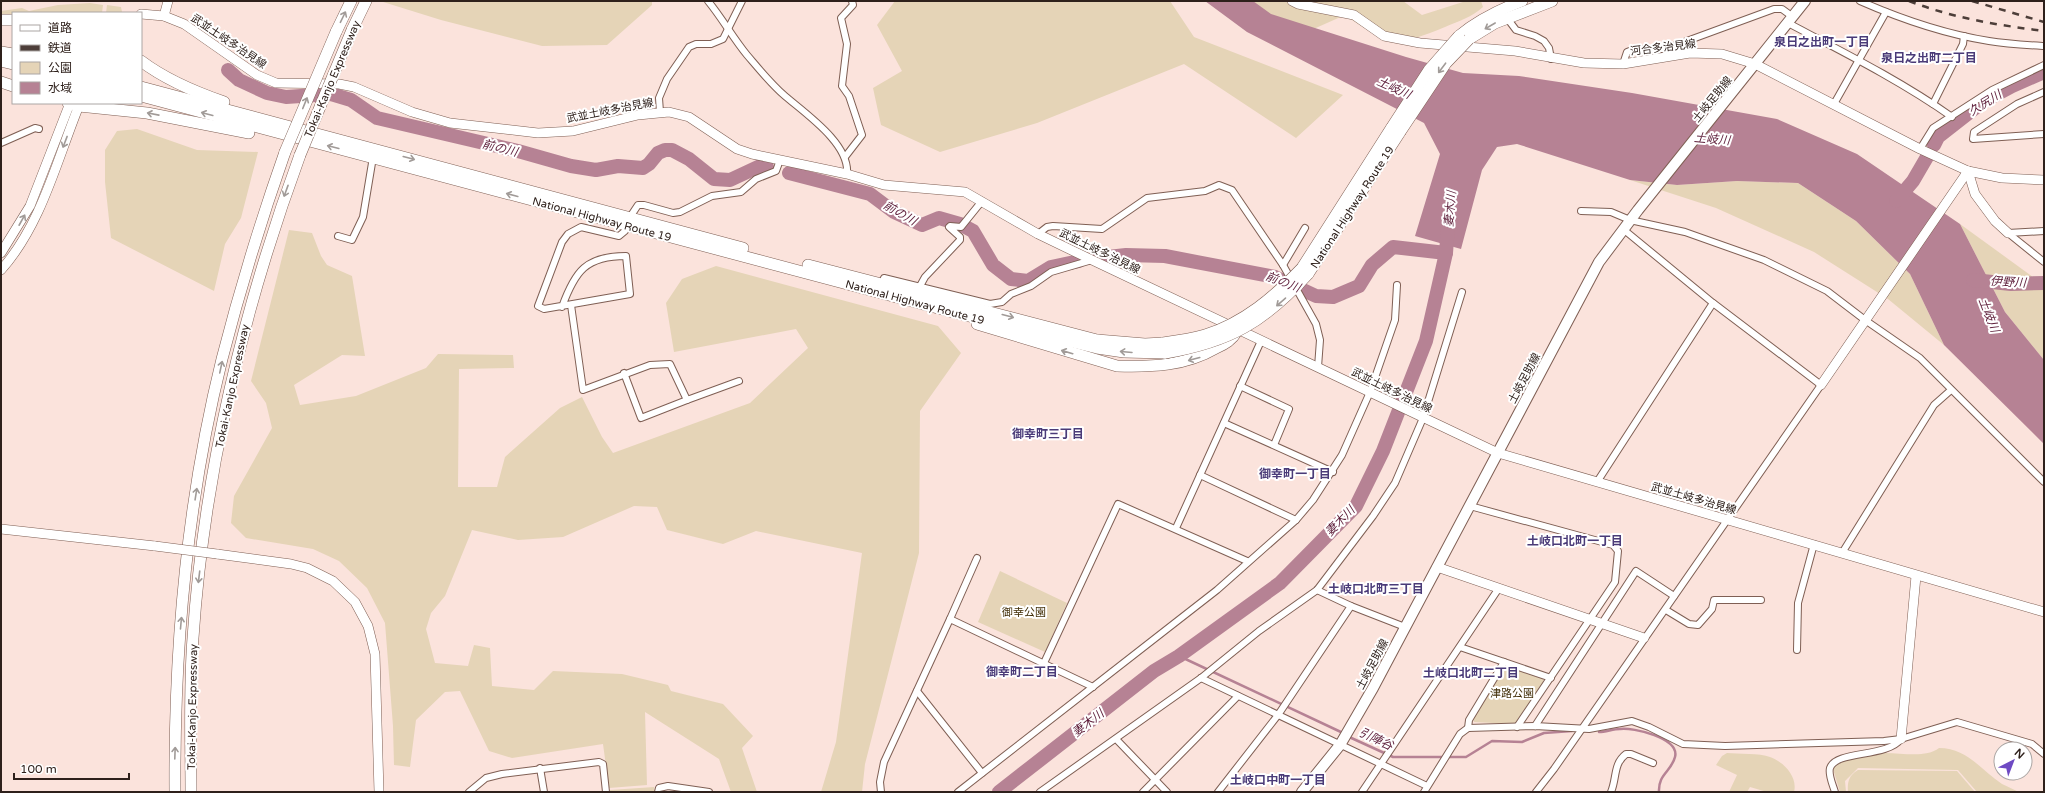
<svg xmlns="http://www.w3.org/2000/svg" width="2045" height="793" font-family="'Varela Round','Noto Sans JP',sans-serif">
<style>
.green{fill:#e5d4b7}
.water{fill:#b68294}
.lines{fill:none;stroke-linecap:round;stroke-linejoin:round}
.stream{stroke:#b68294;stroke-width:2.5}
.river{stroke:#b68294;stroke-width:14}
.street-casing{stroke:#7f5f54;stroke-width:8}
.secondary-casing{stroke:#7f5f54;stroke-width:10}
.primary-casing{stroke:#7f5f54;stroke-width:12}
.highway-casing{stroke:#7f5f54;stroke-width:12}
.street{stroke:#fff;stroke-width:6}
.secondary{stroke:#fff;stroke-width:9}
.primary{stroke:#fff;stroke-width:10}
.highway{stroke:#fff;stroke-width:11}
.rail{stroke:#4d3e39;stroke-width:2.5;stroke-dasharray:7 7;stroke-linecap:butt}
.secondary-bridge-casing{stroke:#7f5f54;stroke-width:10;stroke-linecap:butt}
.highway-bridge-casing{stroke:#7f5f54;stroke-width:12;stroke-linecap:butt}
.secondary-bridge{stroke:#fff;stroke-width:9}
.highway-bridge{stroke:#fff;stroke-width:11}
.oneway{stroke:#a19b98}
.labels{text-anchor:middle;stroke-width:4;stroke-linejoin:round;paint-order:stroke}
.street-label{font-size:11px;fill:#2e201b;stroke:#fff}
.park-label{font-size:11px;fill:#422f08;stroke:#fff}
.neighbourhood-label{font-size:12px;font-weight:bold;fill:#4a3b78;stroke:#fff}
.water-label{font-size:12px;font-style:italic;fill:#5d1e3a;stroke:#fff}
</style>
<rect width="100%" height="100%" fill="#fbe3dc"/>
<g class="green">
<polygon points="380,1 652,1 652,5 607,45 542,46 441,20"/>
<polygon points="895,1 1170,1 1194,37 1343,95 1296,138 1184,64 1037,123 940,152 881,125 873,88 902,71 877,25"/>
<path d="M1253,1H1403L1422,15L1466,1H1481L1483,7C1472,17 1459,21 1445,27C1394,48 1390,46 1345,15L1300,35L1279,25Z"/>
<polygon points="90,3 103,5 102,13 13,13 13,15 1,15 1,11 22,8 29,11 58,5"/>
<polygon points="107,5 121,7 122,12 106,13"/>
<polygon points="137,129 197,150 258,152 241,218 225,244 214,291 111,238 105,182 105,150 117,131"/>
<polygon points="1630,180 1677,185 1737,181 1798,183 1856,221 1910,274 1944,345 1888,299 1814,252 1716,208"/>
<polygon points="1960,224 2044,285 2044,360 2005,312"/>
<polygon points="289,230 312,233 321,256 327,265 352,276 365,356 342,355 294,385 300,405 356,396 426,368 438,354 513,355 514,368 459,369 458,487 497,487 505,457 560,408 582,397 602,437 613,453 750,403 808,348 796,329 674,352 666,303 682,279 716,266 938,326 961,353 920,411 919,553 865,764 862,792 821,792 836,742 862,553 756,531 723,544 667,530 657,507 634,506 563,537 518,540 472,530 445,596 431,613 426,629 435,663 468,666 474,645 490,648 492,686 534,690 553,671 622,674 668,685 671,691 723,704 753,736 742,748 757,792 731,792 719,759 645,712 647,785 609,788 603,744 512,758 489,751 460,691 445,692 416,720 410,767 394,765 393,726 385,623 367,588 339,561 313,549 246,538 231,523 234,496 272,428 266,403 251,381"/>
<polygon points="1000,571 1067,603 1045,652 978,622"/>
<polygon points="1507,666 1543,679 1544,683 1517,722 1512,724 1474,722 1473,719 1504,667"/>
<path d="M1939,748C1967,748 1981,770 2002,784C2008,787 2013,789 2019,792H1977L1958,770L1858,768L1845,781L1846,792H1840L1833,769L1834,766C1848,758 1866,755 1882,753C1899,752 1925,759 1939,748Z"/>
<path d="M1727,753C1738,754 1760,753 1770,757C1784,762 1798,777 1794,792H1767L1750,787L1747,792H1729L1737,775L1716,765L1722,756Z"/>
<path d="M1858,770L1957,771L1975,792H1848C1847,782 1849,775 1858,770Z"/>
<polygon points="654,787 655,792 610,792 610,790"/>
</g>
<polygon class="water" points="1205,1 1253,1 1271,14 1406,57 1463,73 1519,76 1632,93 1777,119 1857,154 1960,224 2005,312 2044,360 2044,444 1944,345 1910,274 1856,221 1798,183 1737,181 1677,185 1630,180 1517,144 1497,147 1482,170 1461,249 1415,236 1440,154 1424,123 1247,32"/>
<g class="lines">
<g class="stream">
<polyline points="1179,656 1343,733"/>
<path d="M1599,732C1606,732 1613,729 1620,729C1633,727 1680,738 1675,757C1671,772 1658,774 1659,792"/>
<polyline points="1347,736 1393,757 1466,757 1492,741 1522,742 1544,733 1572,731"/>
</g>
<g class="river">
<polyline points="228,70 239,80 267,93 286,97 331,94 351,100 377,118 518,151 571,166 596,170 618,166 643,168 649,164 658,153 665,150 672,150 689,159 714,179 730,180 760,166 767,167"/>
<polyline points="1934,145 1938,137 1984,101 2012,86 2044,72"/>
<polyline points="789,173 870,194 894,212 922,225 939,218 960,224 973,231 993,265 1011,279 1028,281 1051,267 1079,261"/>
<polyline points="1896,201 1913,181 1927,157"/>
<polyline points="1099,258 1126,255 1165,256 1275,277 1316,296 1333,297 1359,286 1372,265 1393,247 1446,253"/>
<polyline points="1973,280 2011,284 2044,283"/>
<polyline points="999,792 1154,671 1179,656 1280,583 1356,506 1383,451 1426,341 1446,253 1448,226"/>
</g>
<g class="street-casing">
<g id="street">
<path d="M708,1C722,18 733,38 747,55C759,69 771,84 785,96C806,114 850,144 847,174"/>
<path d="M1860,1C1901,19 1945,34 1989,41C2007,44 2026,45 2044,46"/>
<polyline points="1507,18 1516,30 1535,36 1544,41 1549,48 1551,59"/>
<path d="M1788,23C1843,52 1901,81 1952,117"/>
<polyline points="1623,64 1627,52 1635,49 1665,49 1774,9 1782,9 1793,17"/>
<polyline points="2044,92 2017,104 1974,132 1973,139 2044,134"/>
<polyline points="1834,104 1886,12"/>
<polyline points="1933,104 1963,44 1964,36"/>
<polyline points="660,112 659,98 667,79 689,47 696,44 711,44 723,39 742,1"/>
<polyline points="1,143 35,128 39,129"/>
<polyline points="1920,149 1933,128 1992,90 2044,65"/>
<polyline points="845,157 862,135 849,96 842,86 847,44 841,18 853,5 852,1"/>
<polyline points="1581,211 1611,212 1630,220 1685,232 1764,260 1827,291 1865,320 1920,358 2044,482"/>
<polyline points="630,217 638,205 644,205 673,213 680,212 712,196 741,192 756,179 776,171 780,160"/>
<polyline points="2008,233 2044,262"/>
<polyline points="2008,233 2044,231"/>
<polyline points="1038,234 1047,227 1053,226 1102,229 1147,198 1205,191 1219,185 1232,190 1283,265 1316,324 1320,340 1318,367"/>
<polyline points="338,236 352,240 363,217 373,157"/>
<polyline points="1283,265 1305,228"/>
<polyline points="881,284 884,278 990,304 1002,302 1011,294 1031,286 1051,272 1092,260"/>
<polyline points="920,286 925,277 960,240 960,237 949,227 950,226 961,227 982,201"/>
<polyline points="571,305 583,390 650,365 670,364 687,400 739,381"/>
<path d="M562,307C575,271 586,256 626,256L630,294L544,309L538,306L562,242L568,234L581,227L619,236L625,231L627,226"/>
<polyline points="624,373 641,418 687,400"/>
<polyline points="1240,386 1289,409 1274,445"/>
<polyline points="1224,423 1333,472"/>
<polyline points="1200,475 1296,520"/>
<polyline points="1597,482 1713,303"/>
<polyline points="1470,506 1613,545 1618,551 1615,582 1517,727"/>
<polyline points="1176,528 1261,341"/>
<polyline points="1842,553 1934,405 1951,390"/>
<polyline points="1317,590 1351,606 1405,627"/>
<polyline points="1666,610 1689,624 1698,625 1712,609 1714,600 1761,600"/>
<polyline points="950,619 977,558"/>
<polyline points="1460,647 1551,678"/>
<polyline points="1797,650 1798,603 1814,544"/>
<polyline points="1044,663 1118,504 1247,561"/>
<polyline points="1201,678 1427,786"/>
<polyline points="917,691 982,773"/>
<polyline points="1535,726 1636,571 1674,596"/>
<polyline points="1468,728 1469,720 1504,662"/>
<polyline points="1116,739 1167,792"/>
<polyline points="540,768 544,792"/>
<polyline points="469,792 486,778 502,774 599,762 603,764 606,792"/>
<polyline points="658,792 659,788 668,786 709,792"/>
<polyline points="881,792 880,782 884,762 950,619 1093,687"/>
<polyline points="958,792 1217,590 1296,520 1313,500 1342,455 1370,392 1395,320 1397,285"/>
<polyline points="1040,792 1201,678 1259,631 1317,590 1373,516 1395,483 1423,418 1462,292"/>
<polyline points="1143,792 1238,696"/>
<polyline points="1218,792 1278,715 1351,606"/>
<polyline points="1362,792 1499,588"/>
<polyline points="1424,792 1460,734 1468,728 1535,726 1589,729 1632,721 1649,727 1683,744 1725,746 1884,741 1901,739 1957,722 2032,744 2044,754"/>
<polyline points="1536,792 1554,769 1821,385 1713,303 1623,229"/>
<path d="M1611,792C1617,778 1613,764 1626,754H1631L1653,763"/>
<path d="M1835,792C1833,785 1828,775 1830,768C1836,750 1887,758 1901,739"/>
</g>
</g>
<g class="secondary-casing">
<g id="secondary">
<polyline points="1292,1 1298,4 1354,15 1384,36 1420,43 1515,51 1584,63 1623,64 1690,53 1722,54 1755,64 1920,149 1968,171 2002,178 2044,180"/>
<polyline points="141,14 164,16 184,24 257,75 276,83 339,84 354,87 412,112 450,123 538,133 573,131 638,115 669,112 689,117 737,149 752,154 847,174 884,185 965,192 1038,234 1092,260 1498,453 2044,612"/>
<polyline points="164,16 168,1"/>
<polyline points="1968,171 1975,194 1995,221 2008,233"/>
<polyline points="1,253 30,206 70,103"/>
<path d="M1,270C42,224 57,159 80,103"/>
<polyline points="1821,385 1968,171"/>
<polyline points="1,529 155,546"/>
<polyline points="217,554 291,564 307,568 333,581 355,602 368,626 375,654 379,792"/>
<polyline points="1437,567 1644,638"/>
<polyline points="1901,739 1916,576"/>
</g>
</g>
<g class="primary-casing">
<polyline id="primary" points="1302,792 1340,745 1373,688 1599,262 1638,210 1805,1"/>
</g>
<g class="highway-casing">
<g id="highway">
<polyline points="1,20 13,20"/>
<polyline points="352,30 366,1"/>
<polyline points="336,32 351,1"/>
<path d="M1459,36C1478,20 1499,10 1522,1"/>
<polyline points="1469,39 1495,23 1552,1"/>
<polyline points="1,52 13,54"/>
<polyline points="1,61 13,64"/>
<path d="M141,61C166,80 195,92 224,102"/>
<polyline points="1,82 13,86"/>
<polyline points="141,87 743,248"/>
<polyline points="141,96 949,311 1097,348 1124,352 1165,353"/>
<polyline points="68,103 79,106 147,113 249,133"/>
<polyline points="808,265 1097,340 1145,344 1163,343"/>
<polyline points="1302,268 1392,127"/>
<polyline points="1308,274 1400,132"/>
<path d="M977,324L1117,366C1152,367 1185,366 1216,348C1225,344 1232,340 1237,331"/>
<path d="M175,792C174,647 187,500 222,359C240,289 261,220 285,152"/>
<path d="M191,792C191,741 189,689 193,638C204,473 243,310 300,155"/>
</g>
</g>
<use href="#street" class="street"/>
<use href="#secondary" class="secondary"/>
<use href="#primary" class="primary"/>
<use href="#highway" class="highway"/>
<g class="rail">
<path d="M1909,1C1953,18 1997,25 2044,31"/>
<polyline points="1972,1 2044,22"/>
</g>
<g class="secondary-bridge-casing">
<polyline id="secondary-bridge" points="155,546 217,554"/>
</g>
<g class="highway-bridge-casing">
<g id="highway-bridge">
<polyline points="1392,127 1429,70 1459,36"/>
<polyline points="1400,132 1446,63 1469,39"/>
<polyline points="285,152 336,32"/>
<polyline points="300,155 352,30"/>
<path d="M1163,343C1177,341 1191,339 1205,335C1244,323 1274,297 1302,268"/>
<path d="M1165,353C1230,342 1264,322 1308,274"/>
</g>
</g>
<use href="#secondary-bridge" class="secondary-bridge"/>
<use href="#highway-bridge" class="highway-bridge"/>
</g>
<defs><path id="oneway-shaft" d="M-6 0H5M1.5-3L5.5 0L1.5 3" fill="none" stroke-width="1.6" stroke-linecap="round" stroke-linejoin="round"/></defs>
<g class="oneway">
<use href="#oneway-shaft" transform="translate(343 17) rotate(-64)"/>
<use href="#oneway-shaft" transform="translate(1490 26) rotate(150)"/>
<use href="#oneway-shaft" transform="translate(1442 68) rotate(127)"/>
<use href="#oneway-shaft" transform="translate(305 103) rotate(-68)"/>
<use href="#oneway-shaft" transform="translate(153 114) rotate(-169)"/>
<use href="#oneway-shaft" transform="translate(207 114) rotate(-165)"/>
<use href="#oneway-shaft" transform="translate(65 142) rotate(111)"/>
<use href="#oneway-shaft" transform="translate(333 147) rotate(-166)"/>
<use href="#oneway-shaft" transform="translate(409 158) rotate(15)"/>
<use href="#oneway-shaft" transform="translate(286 191) rotate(110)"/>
<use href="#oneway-shaft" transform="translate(512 195) rotate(-165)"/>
<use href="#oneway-shaft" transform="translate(22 220) rotate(-61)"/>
<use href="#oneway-shaft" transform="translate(1281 302) rotate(139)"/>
<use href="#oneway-shaft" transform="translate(1008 316) rotate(15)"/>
<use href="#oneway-shaft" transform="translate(1067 352) rotate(-164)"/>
<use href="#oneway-shaft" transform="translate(1126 352) rotate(-175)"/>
<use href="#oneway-shaft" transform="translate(1194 359) rotate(165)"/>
<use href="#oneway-shaft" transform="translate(221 367) rotate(-78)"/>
<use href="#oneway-shaft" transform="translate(196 494) rotate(-81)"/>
<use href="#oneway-shaft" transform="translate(199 577) rotate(97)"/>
<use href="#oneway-shaft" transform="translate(181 623) rotate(-85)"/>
<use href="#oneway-shaft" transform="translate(175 753) rotate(-88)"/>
</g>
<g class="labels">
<g class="street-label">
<text transform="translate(229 41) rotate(34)" y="4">武並土岐多治見線</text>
<text transform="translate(1663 47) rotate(-7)" y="4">河合多治見線</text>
<text transform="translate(332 79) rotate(-67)" y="4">Tokai-Kanjo Expressway</text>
<text transform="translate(1712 99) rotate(-51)" y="4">土岐足助線</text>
<text transform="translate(610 110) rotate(-11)" y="4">武並土岐多治見線</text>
<text transform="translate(1352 207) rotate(-57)" y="4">National Highway Route 19</text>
<text transform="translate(602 219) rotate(15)" y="4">National Highway Route 19</text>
<text transform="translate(1100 251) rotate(26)" y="4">武並土岐多治見線</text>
<text transform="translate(915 302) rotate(15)" y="4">National Highway Route 19</text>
<text transform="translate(1524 378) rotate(-62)" y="4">土岐足助線</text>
<text transform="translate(232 386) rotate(-78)" y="4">Tokai-Kanjo Expressway</text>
<text transform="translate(1392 390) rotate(26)" y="4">武並土岐多治見線</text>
<text transform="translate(1694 498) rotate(16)" y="4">武並土岐多治見線</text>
<text transform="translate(1372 664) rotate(-62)" y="4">土岐足助線</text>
<text transform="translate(192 707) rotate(-89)" y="4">Tokai-Kanjo Expressway</text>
</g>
<g class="park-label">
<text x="1024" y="616">御幸公園</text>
<text x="1512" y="697">津路公園</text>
</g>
<g class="neighbourhood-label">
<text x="1822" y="46">泉日之出町一丁目</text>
<text x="1929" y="62">泉日之出町二丁目</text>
<text x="1048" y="438">御幸町三丁目</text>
<text x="1295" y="478">御幸町一丁目</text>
<text x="1575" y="545">土岐口北町一丁目</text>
<text x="1376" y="593">土岐口北町三丁目</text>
<text x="1022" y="676">御幸町二丁目</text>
<text x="1471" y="677">土岐口北町二丁目</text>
<text x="1278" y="784">土岐口中町一丁目</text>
</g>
<g class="water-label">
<text transform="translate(1394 88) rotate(24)" y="4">土岐川</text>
<text transform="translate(1985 103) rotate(-32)" y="4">久尻川</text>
<text transform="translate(1712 139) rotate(5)" y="4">土岐川</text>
<text transform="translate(500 148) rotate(14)" y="4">前の川</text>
<text transform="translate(1450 209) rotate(-85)" y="4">妻木川</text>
<text transform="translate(900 213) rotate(30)" y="4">前の川</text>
<text transform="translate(1283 282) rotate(21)" y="4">前の川</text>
<text transform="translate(2008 282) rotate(3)" y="4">伊野川</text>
<text transform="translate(1989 315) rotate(69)" y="4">土岐川</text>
<text transform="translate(1340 521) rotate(-46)" y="4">妻木川</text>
<text transform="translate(1088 723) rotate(-38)" y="4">妻木川</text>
<text transform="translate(1376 739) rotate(25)" y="4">引陣谷</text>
</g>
</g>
<rect width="2045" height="793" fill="none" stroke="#2e201b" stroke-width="4"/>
<rect x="12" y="12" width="130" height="92" fill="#ffffff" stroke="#aba6a4"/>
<rect x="20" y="25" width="20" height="6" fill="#ffffff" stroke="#aba6a4"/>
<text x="48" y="32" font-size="12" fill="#2e201b">道路</text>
<rect x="20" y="45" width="20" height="6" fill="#4d3e39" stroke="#aba6a4"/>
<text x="48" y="52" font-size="12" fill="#2e201b">鉄道</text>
<rect x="20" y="62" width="20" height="12" fill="#e5d4b7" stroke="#aba6a4"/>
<text x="48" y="72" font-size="12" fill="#2e201b">公園</text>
<rect x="20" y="82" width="20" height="12" fill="#b68294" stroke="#aba6a4"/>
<text x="48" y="92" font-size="12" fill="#2e201b">水域</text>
<g transform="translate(2013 761) rotate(42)"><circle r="19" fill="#ffffff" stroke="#aba6a4"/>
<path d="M0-3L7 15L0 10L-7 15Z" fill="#6e4ac3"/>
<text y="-6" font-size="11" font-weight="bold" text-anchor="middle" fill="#2e201b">N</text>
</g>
<path d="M14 773v6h115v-6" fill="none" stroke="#2e201b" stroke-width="2"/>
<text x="20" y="773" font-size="12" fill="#2e201b" stroke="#ffffff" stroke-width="3" paint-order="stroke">100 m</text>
</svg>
